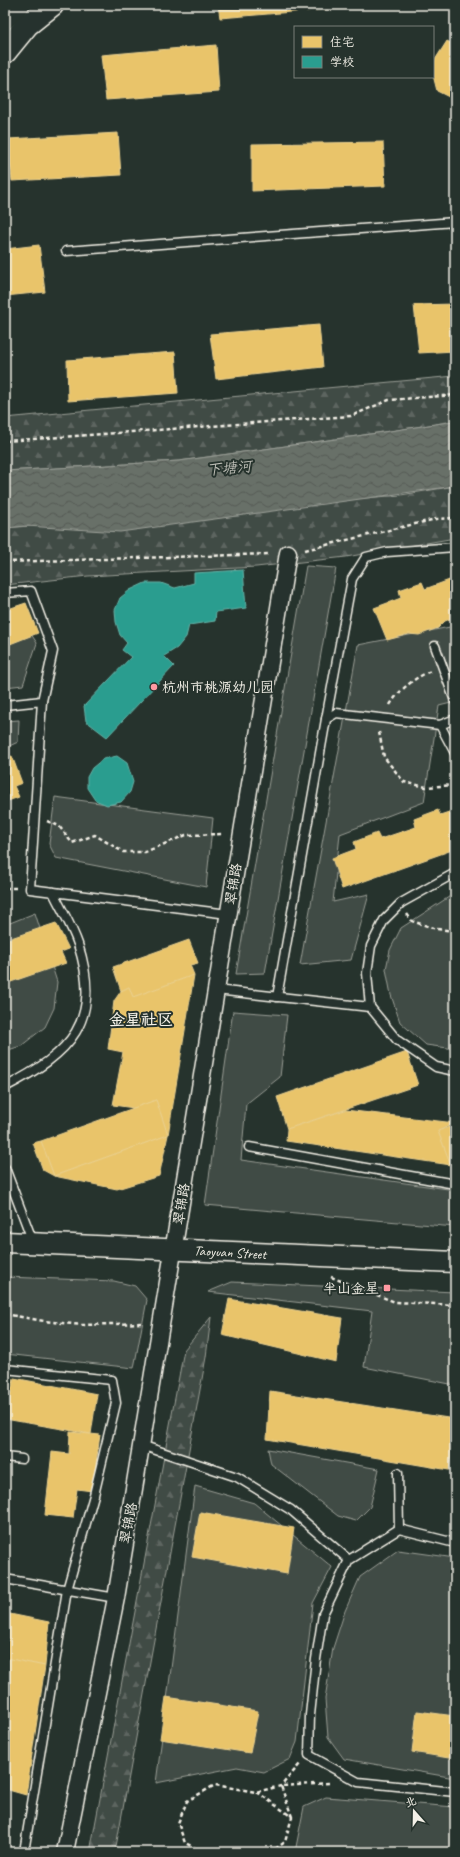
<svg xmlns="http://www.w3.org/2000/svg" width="460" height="1857" font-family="Caveat,'LXGW WenKai TC',sans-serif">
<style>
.grass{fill:#414b45;stroke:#9a9e96}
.forest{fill:url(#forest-firs);stroke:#9a9e96}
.water{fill:url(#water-waves);stroke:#9fa39b}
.homes{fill:#e9c46a;stroke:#ecd290}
.schools{fill:#2a9d8f;stroke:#67b6aa}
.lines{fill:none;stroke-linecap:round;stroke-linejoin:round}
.service-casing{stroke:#f4f1e8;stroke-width:11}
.minor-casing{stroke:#f4f1e8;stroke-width:19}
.tertiary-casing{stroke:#f4f1e8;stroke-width:23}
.secondary-casing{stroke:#f4f1e8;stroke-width:25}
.path{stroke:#f4f1e8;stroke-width:2.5;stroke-dasharray:4 3;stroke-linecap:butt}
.service{stroke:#26332d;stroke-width:8}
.minor{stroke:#26332d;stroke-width:16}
.tertiary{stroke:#26332d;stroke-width:20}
.secondary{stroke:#26332d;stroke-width:22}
.poi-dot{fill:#ff9aa2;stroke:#26332d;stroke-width:1.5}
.labels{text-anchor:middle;stroke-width:4;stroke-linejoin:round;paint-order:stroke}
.poi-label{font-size:14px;fill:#f4f1e8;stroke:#26332d;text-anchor:start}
.street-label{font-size:14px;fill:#f4f1e8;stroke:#26332d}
.water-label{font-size:15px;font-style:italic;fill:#bcbdb5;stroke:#26332d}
.quarter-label{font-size:16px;font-weight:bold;fill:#f4f1e8;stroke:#26332d}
</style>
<defs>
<pattern id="forest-firs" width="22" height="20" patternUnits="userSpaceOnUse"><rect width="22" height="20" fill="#414b45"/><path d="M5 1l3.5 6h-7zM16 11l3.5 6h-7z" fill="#5d6560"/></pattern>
<pattern id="water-waves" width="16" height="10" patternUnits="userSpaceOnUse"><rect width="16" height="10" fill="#676f68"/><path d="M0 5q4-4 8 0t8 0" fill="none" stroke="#565a55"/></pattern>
</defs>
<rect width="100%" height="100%" fill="#26332d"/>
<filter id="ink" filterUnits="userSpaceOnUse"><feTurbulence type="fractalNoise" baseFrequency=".025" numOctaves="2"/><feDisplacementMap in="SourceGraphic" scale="8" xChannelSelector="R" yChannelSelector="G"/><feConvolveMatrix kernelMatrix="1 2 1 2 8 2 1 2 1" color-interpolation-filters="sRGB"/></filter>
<g filter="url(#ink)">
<g class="grass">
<polygon points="306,566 336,568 265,973 236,974"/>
<polygon points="20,618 37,643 23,685 5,687 5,620"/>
<polygon points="455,626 455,702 439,706 424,802 340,834 333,902 369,894 351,960 300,965 358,645"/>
<polygon points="19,720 18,742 5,748 5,721"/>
<polygon points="55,797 213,818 206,887 56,858 49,844"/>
<polygon points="455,893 455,1049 426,1045 400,1022 391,995 386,969 390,950 401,928"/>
<polygon points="35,913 57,982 54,1008 45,1027 21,1046 5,1051 5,925"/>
<polygon points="233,1011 287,1015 280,1077 246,1104 241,1160 455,1190 455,1227 205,1205"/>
<polygon points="5,1277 114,1281 135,1286 147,1300 134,1368 5,1354"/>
<polygon points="232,1282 455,1292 455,1385 364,1367 372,1311 208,1292"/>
<polygon points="268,1449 379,1469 370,1507 356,1521 338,1516 271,1464"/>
<polygon points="195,1486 254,1503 332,1567 313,1603 297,1742 290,1759 264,1772 237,1767 156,1783"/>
<polygon points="398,1550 455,1558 455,1778 344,1759 328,1737 325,1699 333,1648 345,1611 360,1577"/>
<polygon points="326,1797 455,1807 455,1852 295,1852 304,1807"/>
</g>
<g class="forest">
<polygon points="455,376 455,421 357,436 179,461 5,471 5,418"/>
<polygon points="455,486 455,538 346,557 256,567 88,576 5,585 5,528 401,495"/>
<polygon points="211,1317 206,1357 115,1852 90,1852 184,1350"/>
</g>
<polygon class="water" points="455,421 455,486 120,532 26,526 5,528 5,471 179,461 357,436"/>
<g class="homes">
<polygon points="218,5 377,5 220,18"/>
<polygon points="447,41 455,45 455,100 437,91 433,75 433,63"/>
<polygon points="216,45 219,92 106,100 101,55"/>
<polygon points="118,133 121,175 12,181 8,139"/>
<polygon points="383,142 385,186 252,191 252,144"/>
<polygon points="39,245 45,292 5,296 5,249"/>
<polygon points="455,304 455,351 419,353 414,305"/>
<polygon points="319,325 323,367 216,379 210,334"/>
<polygon points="175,352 178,393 68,401 67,360"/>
<polygon points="455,578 455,617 445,621 438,628 419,635 409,634 387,640 374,608 401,598 399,590 422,582 425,589"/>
<polygon points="26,603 38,633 5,646 5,610"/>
<polygon points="12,756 22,783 14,786 19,797 5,802 5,758"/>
<polygon points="438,810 440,815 455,810 455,849 342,889 332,858 356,849 354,842 377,833 380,839 416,827 414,819"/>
<polygon points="56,923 69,949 61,952 66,963 5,984 5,940"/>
<polygon points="189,940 198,963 190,965 194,975 133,997 129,987 121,991 113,967"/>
<polygon points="194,975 168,1135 156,1100 134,1108 113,1105 123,1052 108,1049 114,1001 121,991 129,987 133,997"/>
<polygon points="407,1052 418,1085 287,1129 277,1097"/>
<polygon points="156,1100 168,1135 54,1176 41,1141"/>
<polygon points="345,1110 455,1123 438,1131 451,1165 286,1141 287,1129"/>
<polygon points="455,1125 455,1164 451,1165 438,1131"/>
<polygon points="168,1135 159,1176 117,1189 54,1176"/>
<polygon points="41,1141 54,1176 43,1170 33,1143"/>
<polygon points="229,1299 342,1318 336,1362 222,1335"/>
<polygon points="14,1378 97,1394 91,1434 5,1419"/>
<polygon points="270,1391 455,1419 449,1470 267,1439"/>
<polygon points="70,1432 100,1435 92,1491 77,1489 73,1518 45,1515 52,1452 69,1454"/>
<polygon points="200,1512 294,1528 287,1574 192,1557"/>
<polygon points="5,1613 49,1622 45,1666 5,1658"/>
<polygon points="5,1658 45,1666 26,1795 5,1789"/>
<polygon points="166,1697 258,1711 250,1753 160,1739"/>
<polygon points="417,1711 455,1716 455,1759 412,1752"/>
</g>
<g class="schools">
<polygon points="243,570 246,608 216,612 215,621 189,625 186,637 177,648 164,656 174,666 107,737 86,721 84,706 131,657 122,650 127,643 120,635 116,622 115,610 120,598 130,590 145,583 161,583 175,588 194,583 194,573"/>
<polygon points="117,756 127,763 133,782 130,792 121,802 107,805 95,800 87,788 87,777 92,768 103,759"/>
</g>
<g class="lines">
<g class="service-casing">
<g id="service">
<polyline points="66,251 455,222"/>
<polyline points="5,593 31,591 53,651 42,701"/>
<polyline points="435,646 455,701"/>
<polyline points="5,705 42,701 30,889 228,914"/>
<polyline points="326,719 352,579 366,557 387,552 455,547"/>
<polyline points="440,725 455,753"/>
<polyline points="455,873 401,903 384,920 371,946 367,973 370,1007 397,1040 436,1067 455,1071"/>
<polyline points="216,990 370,1007"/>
<polyline points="277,997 326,719 336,713 440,725 455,719"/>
<path d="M5,1087C71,1053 103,1022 78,944C72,926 61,909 53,892"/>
<polyline points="249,1147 455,1184"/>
<polyline points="5,1168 33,1242"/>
<polyline points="5,1369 112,1380 116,1403 94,1495 67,1590 24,1852"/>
<polyline points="141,1445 237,1477 291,1510 349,1560"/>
<polyline points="5,1457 22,1459"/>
<polyline points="398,1473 399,1529"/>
<polyline points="455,1543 399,1529 349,1560 323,1614 316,1659 310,1715 309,1755 358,1782 455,1792"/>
<polyline points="5,1579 116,1598"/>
</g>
</g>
<g class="minor-casing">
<polyline id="minor" points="65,1852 116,1598 288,553"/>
</g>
<g class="tertiary-casing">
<polyline id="tertiary" points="5,1242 455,1262"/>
</g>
<g class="secondary-casing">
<g id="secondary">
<polyline points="5,18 18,5"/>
<polyline points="5,52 27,25 52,5"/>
</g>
</g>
<g class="path">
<polyline points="5,441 351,416 389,400 455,395"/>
<polyline points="305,550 436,519 455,518"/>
<polyline points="5,562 270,554"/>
<path d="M390,705C398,691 415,677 431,671"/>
<polyline points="379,732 384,757 404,782 426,787 455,785"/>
<polyline points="47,821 59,826 72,843 95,835 123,852 145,852 186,835 224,834"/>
<polyline points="5,888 16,888"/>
<polyline points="407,914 412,921 436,929 455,931"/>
<polyline points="331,1277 395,1302 455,1305"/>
<polyline points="5,1314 44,1321 82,1325 143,1323"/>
<polyline points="257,1792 292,1817 285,1842 271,1852"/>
<polyline points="292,1817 281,1786 331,1783"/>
<polyline points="203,1852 185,1843 178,1823 187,1801 215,1785 256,1792 281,1786 300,1764"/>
</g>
<use href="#service" class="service"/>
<use href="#minor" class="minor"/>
<use href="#tertiary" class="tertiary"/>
<use href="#secondary" class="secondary"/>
</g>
</g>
<g class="poi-dot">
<circle cx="154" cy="687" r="4"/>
<rect x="383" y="1284" width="8" height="8" rx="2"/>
</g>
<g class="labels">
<g class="poi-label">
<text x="162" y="692">杭州市桃源幼儿园</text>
<text x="379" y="1293" text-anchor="end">半山金星</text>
</g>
<g class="street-label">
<text transform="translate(233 884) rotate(-81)" y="5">翠锦路</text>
<text transform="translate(181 1204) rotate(-81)" y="5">翠锦路</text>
<text transform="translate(230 1252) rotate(3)" y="5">Taoyuan Street</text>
<text transform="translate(128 1523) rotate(-80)" y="5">翠锦路</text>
</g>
<g class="water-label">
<text transform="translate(229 468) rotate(-5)" y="5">下塘河</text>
</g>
<g class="quarter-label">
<text x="141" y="1025">金星社区</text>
</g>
</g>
<rect width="460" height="1857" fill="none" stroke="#26332d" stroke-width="20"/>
<rect x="10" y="10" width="440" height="1837" fill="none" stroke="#f4f1e8" stroke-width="1.5" filter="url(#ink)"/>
<rect x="294" y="26" width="140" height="52" fill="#26332d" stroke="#787f78"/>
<rect x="302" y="36" width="20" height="12" fill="#e9c46a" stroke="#787f78"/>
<text x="330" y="46" font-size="12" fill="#f4f1e8">住宅</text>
<rect x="302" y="56" width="20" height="12" fill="#2a9d8f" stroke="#787f78"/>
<text x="330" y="66" font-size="12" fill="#f4f1e8">学校</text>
<g transform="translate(414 1811) rotate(340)" stroke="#26332d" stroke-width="3" paint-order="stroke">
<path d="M0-3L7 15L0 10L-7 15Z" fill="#f4f1e8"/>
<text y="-6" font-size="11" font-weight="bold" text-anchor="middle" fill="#f4f1e8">北</text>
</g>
</svg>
